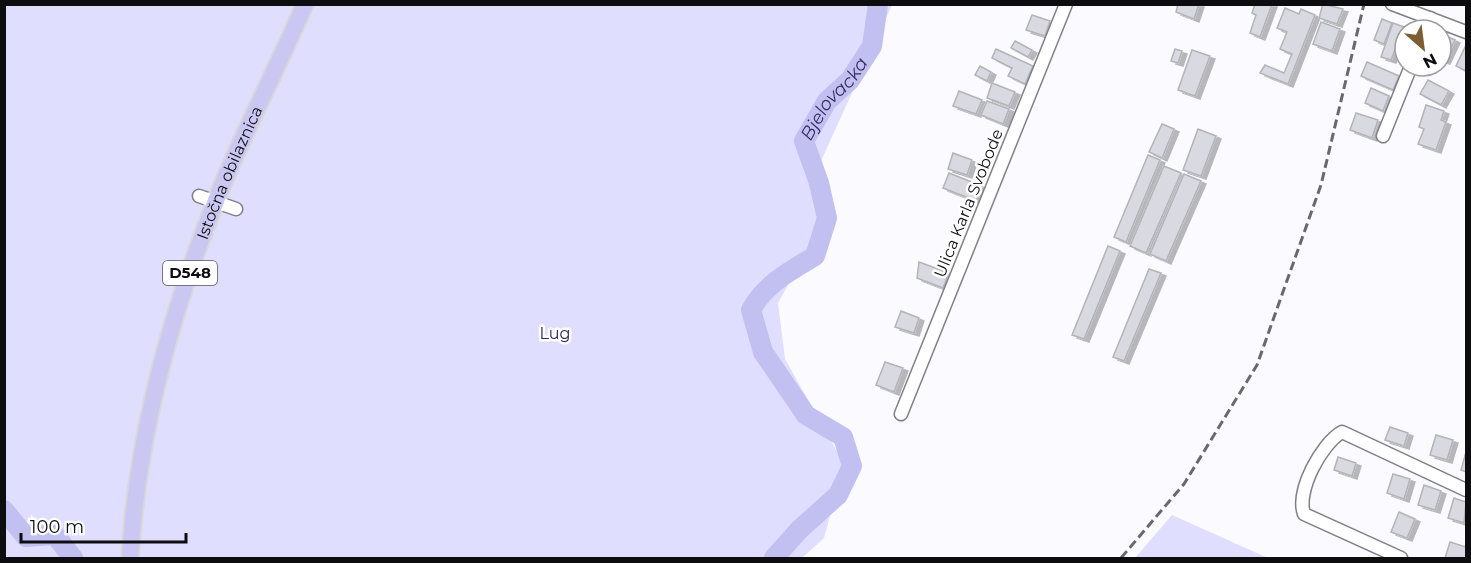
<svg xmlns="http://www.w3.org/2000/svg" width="1471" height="563" font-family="Montserrat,sans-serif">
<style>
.green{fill:#dfdeff}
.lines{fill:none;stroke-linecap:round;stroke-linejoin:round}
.river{stroke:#c1c0f0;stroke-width:20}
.building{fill:#d9dae1;stroke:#b3b3ba;stroke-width:1.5;filter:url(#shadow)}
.minor-casing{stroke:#7f7f86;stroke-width:15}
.major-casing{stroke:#d8d8d9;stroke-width:20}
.minor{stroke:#fff;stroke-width:12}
.major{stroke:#cac7f2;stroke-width:16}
.rail{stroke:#69696d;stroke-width:3;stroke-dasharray:9 4.5;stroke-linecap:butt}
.labels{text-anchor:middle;stroke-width:5;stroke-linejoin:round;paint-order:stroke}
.shield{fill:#fff;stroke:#565658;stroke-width:1.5}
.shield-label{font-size:15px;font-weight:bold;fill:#0d0d10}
.street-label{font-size:16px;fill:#0d0d10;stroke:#fff}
.park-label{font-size:16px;fill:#2c235b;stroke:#fff}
.water-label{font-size:18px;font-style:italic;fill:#342d66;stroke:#fff}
</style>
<defs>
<filter id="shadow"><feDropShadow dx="5" dy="3" stdDeviation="0" flood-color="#0004"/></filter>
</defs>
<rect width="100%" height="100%" fill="#fafaff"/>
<g class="green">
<polygon points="4,5 892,5 810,185 824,221 778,303 785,359 844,464 824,538 802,558 5,558"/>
<polygon points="1172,515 1268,558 1135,558"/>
</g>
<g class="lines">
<g class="river">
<polyline points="4,510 26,537 55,535 73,558"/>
<path id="s1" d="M774,558L800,529L838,495L852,466L843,437L806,415L763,352L751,310C765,284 790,271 815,256L827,218L819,183L804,141L827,101L850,80L872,46L878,4"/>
</g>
</g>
<g class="building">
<polygon points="1178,4 1199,4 1194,19 1176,12"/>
<polygon points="1255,4 1272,4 1260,37 1250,33 1256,15 1252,13"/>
<polygon points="1323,4 1343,9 1337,24 1319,18"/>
<polygon points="1285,8 1299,14 1301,9 1315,15 1288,84 1260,73 1265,65 1284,73 1292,54 1280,49 1287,32 1277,28"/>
<polygon points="1032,15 1050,21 1045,36 1026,30"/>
<polygon points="1382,19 1392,23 1384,44 1374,40"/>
<polygon points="1321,22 1340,29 1332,51 1313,44"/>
<polygon points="1393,23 1404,27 1391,60 1381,57"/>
<polygon points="1441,34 1455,40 1445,61 1441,60"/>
<polygon points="1015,41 1032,50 1028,57 1011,48"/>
<polygon points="1466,45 1466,71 1456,66"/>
<polygon points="996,49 1033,66 1025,84 1008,76 1012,68 992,58"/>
<polygon points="1175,49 1182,51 1178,63 1171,61"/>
<polygon points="1192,50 1210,56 1195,96 1178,90"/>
<polygon points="1367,62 1399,76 1393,90 1361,76"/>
<polygon points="980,66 991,72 987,81 975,75"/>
<polygon points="1428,80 1449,91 1441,105 1420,94"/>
<polygon points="992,83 1015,92 1009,106 987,98"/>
<polygon points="1371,88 1389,96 1383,111 1365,103"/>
<polygon points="959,91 982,100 976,114 953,106"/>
<polygon points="987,101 1009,109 1003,124 981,115"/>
<polygon points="1426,105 1444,111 1441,120 1446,122 1436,150 1418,144 1424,129 1419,127"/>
<polygon points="1356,113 1378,120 1372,138 1350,130"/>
<polygon points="1162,124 1174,129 1162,158 1149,152"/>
<polygon points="1198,129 1216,136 1201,176 1183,170"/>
<polygon points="953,153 972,160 967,175 948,169"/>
<polygon points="1148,155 1160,160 1126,242 1114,237"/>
<polygon points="1164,166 1181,173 1146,253 1130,246"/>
<polygon points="949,173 982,186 976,201 943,188"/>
<polygon points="1184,174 1201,181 1166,261 1150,254"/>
<polygon points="1108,246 1120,251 1084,339 1072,335"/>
<polygon points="919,262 949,273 943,288 917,278"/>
<polygon points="1149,269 1161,273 1124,361 1113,357"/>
<polygon points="901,311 919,318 914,333 895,327"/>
<polygon points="885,362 903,368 894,392 876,385"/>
<polygon points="1390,427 1408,433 1404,446 1385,440"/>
<polygon points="1436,435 1453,440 1447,460 1430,455"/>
<polygon points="1466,452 1466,472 1461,470"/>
<polygon points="1338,457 1356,463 1352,476 1334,470"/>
<polygon points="1393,474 1410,479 1404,499 1387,493"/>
<polygon points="1424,485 1441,491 1435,510 1418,505"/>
<polygon points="1454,498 1466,502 1464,523 1448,518"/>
<polygon points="1399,512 1415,519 1407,538 1391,532"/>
<polygon points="1450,542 1466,547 1466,558 1445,558"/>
</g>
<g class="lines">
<g class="minor-casing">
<g id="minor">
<polyline points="1392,4 1466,32"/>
<polyline points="1425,30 1430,18"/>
<polyline points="1383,136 1411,66"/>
<polyline points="199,196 236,209"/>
<polyline points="901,414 1066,4"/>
<path d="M1401,558L1304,514C1296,491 1321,444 1342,432L1466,490"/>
</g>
</g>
<g class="major-casing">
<g id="major">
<path id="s2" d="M130,558C137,437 170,316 215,203C242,135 276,71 305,4"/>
</g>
</g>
<use href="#minor" class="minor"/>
<use href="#major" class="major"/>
<polyline class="rail" points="1121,558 1184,484 1257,365 1321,185 1364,4"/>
</g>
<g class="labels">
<rect class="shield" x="163" y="261" width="54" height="24" rx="4.5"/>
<g class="shield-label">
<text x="190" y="278">D548</text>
</g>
<g class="street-label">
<text dy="6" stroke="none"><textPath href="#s2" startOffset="400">Istočna obilaznica</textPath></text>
<text transform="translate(968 203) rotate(-68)" y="6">Ulica Karla Svobode</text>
</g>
<g class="park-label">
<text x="555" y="339">Lug</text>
</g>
<g class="water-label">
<text dy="6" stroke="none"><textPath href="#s1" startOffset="573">Bjelovacka</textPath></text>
</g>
</g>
<rect width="1471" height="563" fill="none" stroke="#0d0d10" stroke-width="12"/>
<g transform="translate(1423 48) rotate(152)"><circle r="28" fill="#ffffff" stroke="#9e9e9f" stroke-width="1.5"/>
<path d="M0-4.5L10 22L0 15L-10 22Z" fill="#7c5e32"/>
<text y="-9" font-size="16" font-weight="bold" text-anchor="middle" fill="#0d0d10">N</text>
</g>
<path d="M21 533v9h165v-9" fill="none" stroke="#0d0d10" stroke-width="3"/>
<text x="30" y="533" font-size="18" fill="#0d0d10" stroke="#ffffff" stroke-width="4.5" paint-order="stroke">100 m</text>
</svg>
